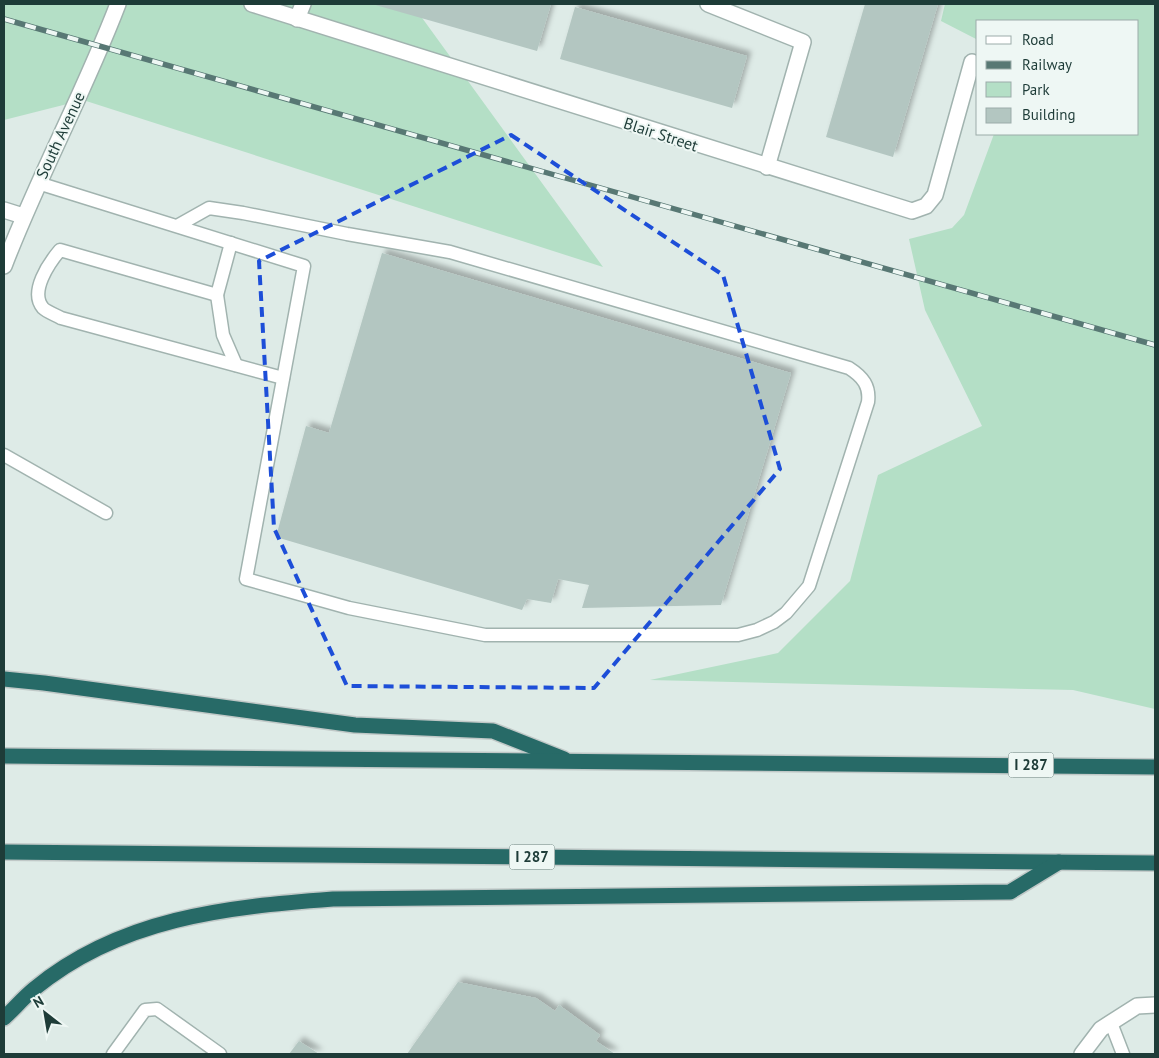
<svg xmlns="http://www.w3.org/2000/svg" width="1159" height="1058" font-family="'PT Sans',sans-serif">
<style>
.green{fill:#b4dfc6}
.building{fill:#b3c6c1;filter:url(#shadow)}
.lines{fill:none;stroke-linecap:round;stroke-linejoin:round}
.lane-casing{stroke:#a1b3af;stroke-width:15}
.street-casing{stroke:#a1b3af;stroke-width:18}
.highway-casing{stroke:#c0c8c7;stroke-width:18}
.lane{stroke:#fff;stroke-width:12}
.street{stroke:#fff;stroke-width:15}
.highway{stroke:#276a67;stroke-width:15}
.rail-casing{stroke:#587874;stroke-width:5.5}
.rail{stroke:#eef7f4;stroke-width:4;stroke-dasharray:11;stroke-linecap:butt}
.marked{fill:none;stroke:#1d4ed8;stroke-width:4;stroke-dasharray:10 6;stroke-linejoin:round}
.labels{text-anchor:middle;stroke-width:4;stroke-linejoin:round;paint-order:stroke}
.shield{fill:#eef7f4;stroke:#5c7470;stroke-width:1}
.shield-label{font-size:15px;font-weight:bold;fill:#1e3c38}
.street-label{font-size:16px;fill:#1e3c38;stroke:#eef7f4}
</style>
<defs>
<filter id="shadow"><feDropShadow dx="4.5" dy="-4.5" stdDeviation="2.5" flood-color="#0004"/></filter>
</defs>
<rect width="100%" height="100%" fill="#deebe7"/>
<g class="green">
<polygon points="4,4 412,4 603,267 83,100 4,120"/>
<polygon points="945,4 1155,4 1155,709 1073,690 650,680 778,653 850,581 878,475 982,426 925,310 909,239 952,228 964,215 994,134 1138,134 1138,21 978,21 978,40 941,21"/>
</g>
<g class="building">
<polygon points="372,4 551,4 537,51"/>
<polygon points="865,4 938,4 893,157 826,137"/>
<polygon points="575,7 747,56 732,108 560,59"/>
<polygon points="382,253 791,373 721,605 582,608 589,585 558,579 551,603 527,599 522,610 276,537 306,426 329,433"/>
<polygon points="458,982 536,998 555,1011 559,1005 600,1035 596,1041 615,1054 407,1054"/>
<polygon points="299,1041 319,1054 289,1054"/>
</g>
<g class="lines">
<g class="lane-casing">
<g id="lane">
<path d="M38,183L304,266L246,579L349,608L485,635H738L757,630L774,622L786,613L809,586L868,402C870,386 863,377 849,368L450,252L347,234L243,213L209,208L177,226"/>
<path d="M231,243L217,295L60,250C49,263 29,292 43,308C47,312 56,315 61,318L283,378"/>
<polyline points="217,295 223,335 236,365"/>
<polyline points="4,455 106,513"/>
<polyline points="1111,1023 1123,1054"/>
<polyline points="113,1054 145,1010 157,1009 220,1054"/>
</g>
</g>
<g class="street-casing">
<g id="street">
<polyline points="252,4 912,211 926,206 935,195 972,62"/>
<polyline points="708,4 803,42 767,167"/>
<polyline points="297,19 303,4"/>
<polyline points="4,210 23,216"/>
<path d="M4,266C38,177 84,93 118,4"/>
<polyline points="1082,1054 1101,1029 1137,1006 1155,1005"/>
</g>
</g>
<g class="highway-casing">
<g id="highway">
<polyline points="4,679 44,683 355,725 493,731 564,759"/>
<polyline points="4,756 1155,767"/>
<polyline points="4,852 1155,863"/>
<path d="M4,1018C14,1009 23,998 34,989C120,918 226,907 333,899L1010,892L1059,862"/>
</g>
</g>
<use href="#lane" class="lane"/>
<use href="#street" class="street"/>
<use href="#highway" class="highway"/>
<g class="rail-casing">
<polyline id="rail" points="4,19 1155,345"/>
</g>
<use href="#rail" class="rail"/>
</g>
<path class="marked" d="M511,135L723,275L780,469L594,688L347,686L274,528L259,261Z"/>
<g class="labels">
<g class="shield">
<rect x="1008.5" y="752.5" width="45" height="25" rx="4"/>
<rect x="509.5" y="844.5" width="45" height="25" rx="4"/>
</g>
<g class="shield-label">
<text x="1031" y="770">I 287</text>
<text x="532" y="862">I 287</text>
</g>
<g class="street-label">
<text transform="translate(661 134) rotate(18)" y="6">Blair Street</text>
<text transform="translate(60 135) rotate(-65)" y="6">South Avenue</text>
</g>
</g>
<rect width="1159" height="1058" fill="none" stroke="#1e3c38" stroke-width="10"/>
<rect x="976" y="20" width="162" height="115" fill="#eef7f4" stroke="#9baca9"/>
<rect x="986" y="36" width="25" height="8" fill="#ffffff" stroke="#9baca9"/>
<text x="1022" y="45" font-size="15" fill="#1e3c38">Road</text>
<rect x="986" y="61" width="25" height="8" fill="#587874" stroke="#9baca9"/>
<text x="1022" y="70" font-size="15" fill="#1e3c38">Railway</text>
<rect x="986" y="82" width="25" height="15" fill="#b4dfc6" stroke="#9baca9"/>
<text x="1022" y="95" font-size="15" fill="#1e3c38">Park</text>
<rect x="986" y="108" width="25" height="15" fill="#b3c6c1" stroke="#9baca9"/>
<text x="1022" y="120" font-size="15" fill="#1e3c38">Building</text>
<g transform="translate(45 1013) rotate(329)" stroke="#eef7f4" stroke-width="4" paint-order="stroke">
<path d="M0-4L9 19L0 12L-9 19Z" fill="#1e3c38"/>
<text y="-8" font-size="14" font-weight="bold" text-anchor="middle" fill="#1e3c38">N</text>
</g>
</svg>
